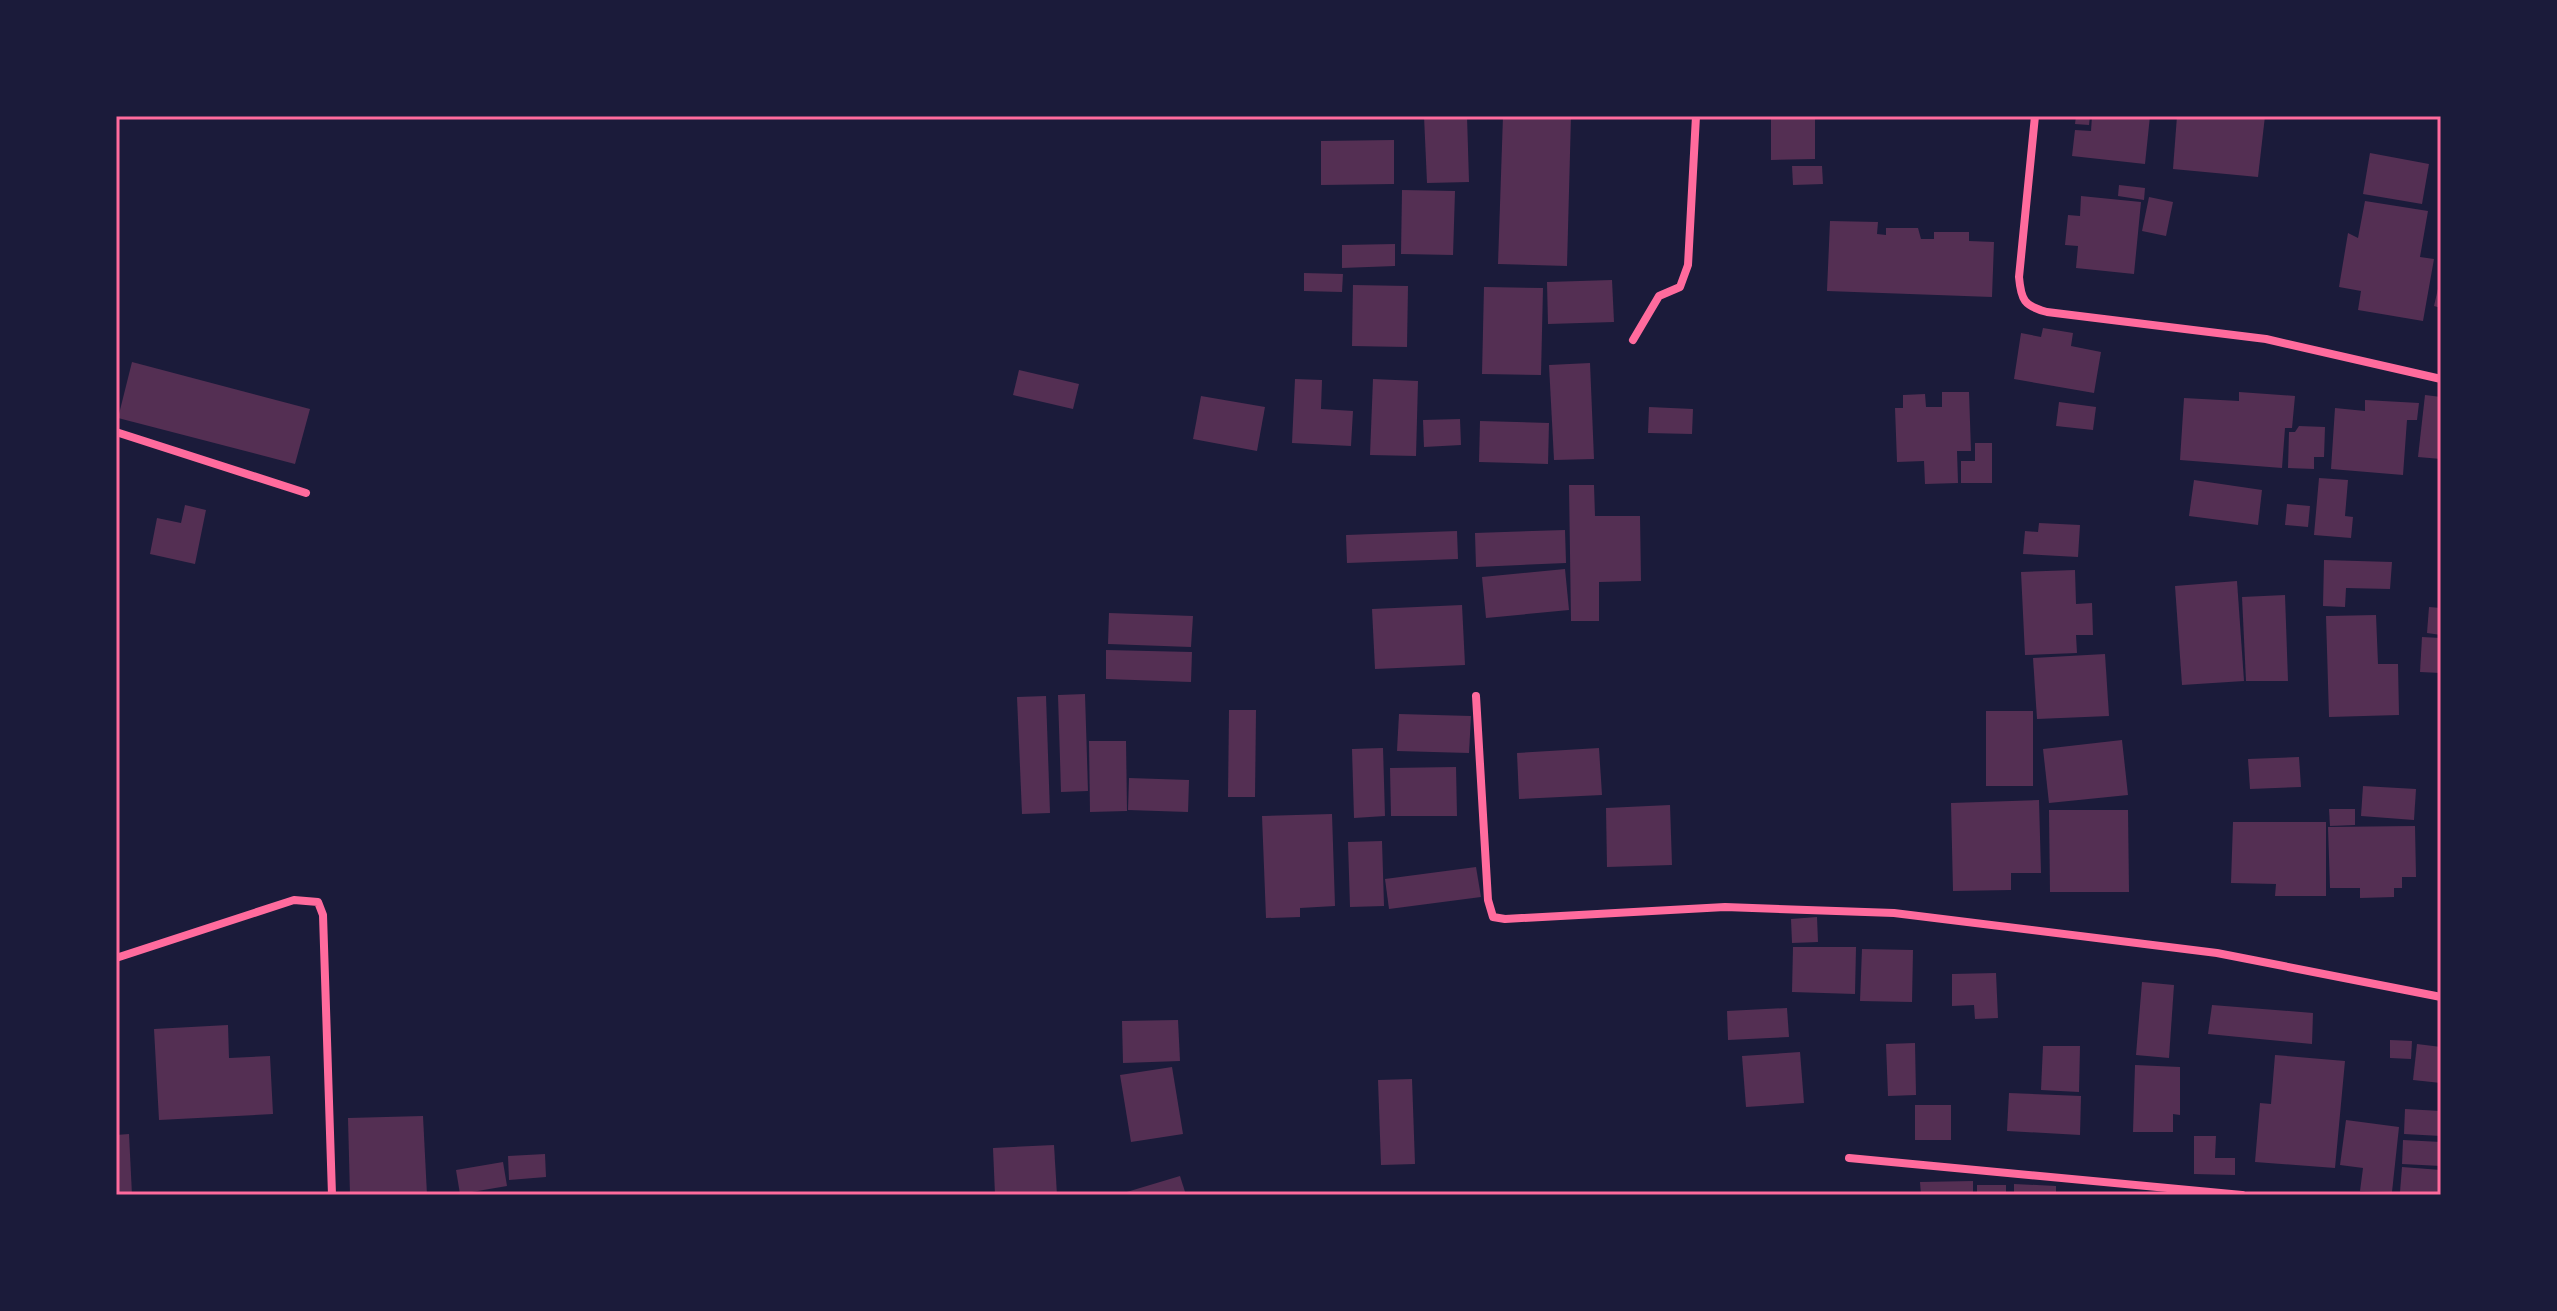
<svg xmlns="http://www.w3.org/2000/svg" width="2557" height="1311" font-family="'Noto Sans',sans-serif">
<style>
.building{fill:#542f53}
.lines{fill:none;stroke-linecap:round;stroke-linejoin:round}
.minor{stroke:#ff6b9d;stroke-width:8}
.neatline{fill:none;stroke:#ff6b9d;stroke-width:3}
</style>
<rect width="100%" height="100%" fill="#1b1b3a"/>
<g class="building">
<polygon points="1424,116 1467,116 1469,182 1427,183"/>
<polygon points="1503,116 1571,116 1567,266 1498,264"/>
<polygon points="1771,116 1815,116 1815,159 1771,160"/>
<polygon points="2076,116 2090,116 2089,125 2075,124"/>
<polygon points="2092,116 2150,116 2145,164 2072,156 2075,130 2091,131"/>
<polygon points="2177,116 2265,116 2258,177 2173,169"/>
<polygon points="1394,140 1394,184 1321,185 1321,141"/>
<polygon points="2370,153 2429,164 2422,204 2363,194"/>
<polygon points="1792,166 1822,166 1823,184 1793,185"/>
<polygon points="2119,185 2145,188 2144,200 2118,196"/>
<polygon points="1402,190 1455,191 1453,255 1401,254"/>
<polygon points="2081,196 2141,202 2134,274 2076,268 2078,246 2065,245 2068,215 2080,216"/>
<polygon points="2149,197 2173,202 2166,236 2142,231"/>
<polygon points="2365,201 2428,211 2420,257 2434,259 2423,321 2358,310 2361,291 2339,287 2348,233 2358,238"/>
<polygon points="1830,221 1878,222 1877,234 1886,235 1886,228 1918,228 1921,239 1934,239 1934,232 1969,232 1969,241 1994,242 1992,297 1827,291"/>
<polygon points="1395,244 1395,266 1342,268 1342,245"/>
<polygon points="1304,273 1343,274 1342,292 1304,291"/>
<polygon points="1612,280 1614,322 1548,324 1547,282"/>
<polygon points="2440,280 2441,280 2441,308 2434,306"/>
<polygon points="1353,285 1408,286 1407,347 1352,346"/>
<polygon points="1484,287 1543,288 1541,375 1482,374"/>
<polygon points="2043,328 2073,333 2071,346 2101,352 2094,393 2014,379 2021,333 2041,337"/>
<polygon points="132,362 310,409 295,464 118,418"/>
<polygon points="1590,363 1594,459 1554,460 1549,365"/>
<polygon points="1019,370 1079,384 1073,409 1013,395"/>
<polygon points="1295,379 1322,380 1321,409 1353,411 1351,446 1292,443"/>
<polygon points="1373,379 1418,381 1416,456 1370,455"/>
<polygon points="1942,392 1969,392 1971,451 1957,451 1958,483 1925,484 1924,461 1897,462 1895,408 1903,408 1903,395 1925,394 1926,407 1942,407"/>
<polygon points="2239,392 2295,396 2292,428 2285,428 2282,468 2180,460 2184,398 2239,401"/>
<polygon points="2425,395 2441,397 2441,459 2418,457"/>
<polygon points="1201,396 1265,407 1257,451 1193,439"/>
<polygon points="2365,400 2419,403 2417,420 2407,420 2403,475 2331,469 2335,408 2365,411"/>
<polygon points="2059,402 2096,407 2093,430 2056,426"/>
<polygon points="1649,407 1693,409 1692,434 1648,433"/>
<polygon points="1460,419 1461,445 1424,447 1423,420"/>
<polygon points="1480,421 1549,423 1548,464 1479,462"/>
<polygon points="2299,426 2325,427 2324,457 2314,457 2314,469 2288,468 2289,432 2295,432"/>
<polygon points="1975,443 1992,443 1992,483 1961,483 1961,461 1975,461"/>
<polygon points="2319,478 2348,480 2345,516 2353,517 2351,538 2314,535"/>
<polygon points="2194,480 2262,490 2258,525 2189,516"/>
<polygon points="1569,485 1594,485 1595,516 1640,516 1641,581 1599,582 1599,621 1571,621"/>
<polygon points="2287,504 2310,506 2308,527 2285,525"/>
<polygon points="185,505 206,510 195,564 150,554 157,518 181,523"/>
<polygon points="2039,523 2080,525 2078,557 2023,554 2025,531 2038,532"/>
<polygon points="1565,530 1566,563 1476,567 1475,533"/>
<polygon points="1457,531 1458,559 1347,563 1346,535"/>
<polygon points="2324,560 2392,562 2390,589 2346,588 2345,607 2323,606"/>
<polygon points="1565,569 1569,610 1486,618 1482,577"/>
<polygon points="2075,570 2076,604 2092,603 2093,635 2076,635 2077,653 2025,655 2021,572"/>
<polygon points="2237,581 2244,681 2182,685 2175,586"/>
<polygon points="2285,595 2288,681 2246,681 2242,597"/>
<polygon points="1462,605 1465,665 1375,669 1372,609"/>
<polygon points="2429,607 2441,608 2441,635 2427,633"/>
<polygon points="1109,613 1193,616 1191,647 1108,644"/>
<polygon points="2376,615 2378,664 2398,664 2399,715 2329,717 2326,616"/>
<polygon points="2422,637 2441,638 2441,673 2420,672"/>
<polygon points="1106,650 1192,652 1191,682 1106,679"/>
<polygon points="2105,654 2109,716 2037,719 2033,658"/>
<polygon points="1085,694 1088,791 1061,792 1058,695"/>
<polygon points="1046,696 1050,813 1022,814 1017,697"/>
<polygon points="1229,710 1256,710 1255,797 1228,797"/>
<rect x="1986" y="711" width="47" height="75"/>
<polygon points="1399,714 1471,716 1469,753 1397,751"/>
<polygon points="2122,740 2128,795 2049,803 2043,749"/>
<polygon points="1089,741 1126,741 1127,811 1090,812"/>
<polygon points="1383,748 1385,816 1354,818 1352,749"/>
<polygon points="1599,748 1602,795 1519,799 1517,753"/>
<polygon points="2299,757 2301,787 2250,789 2248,759"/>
<polygon points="1456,767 1457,816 1391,816 1390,768"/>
<polygon points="1129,778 1189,780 1188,812 1128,810"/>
<polygon points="2363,786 2416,789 2414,820 2361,816"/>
<polygon points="2039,800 2041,873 2011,873 2011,890 1953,891 1951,803"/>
<polygon points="1670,805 1672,865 1607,867 1606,808"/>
<polygon points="2329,809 2355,809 2355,825 2330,826"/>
<polygon points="2049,810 2128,810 2129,892 2050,892"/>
<polygon points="1332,814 1335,906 1300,908 1300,917 1266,918 1262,816"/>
<polygon points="2233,822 2326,822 2326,896 2275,896 2276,884 2231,883"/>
<polygon points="2415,826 2416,877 2402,877 2402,888 2394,888 2394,897 2360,898 2360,888 2330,888 2328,827"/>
<polygon points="1382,841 1384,906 1350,907 1348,842"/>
<polygon points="1476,867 1481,897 1389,909 1385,879"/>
<polygon points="1817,917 1818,942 1792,943 1791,919"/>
<polygon points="1793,947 1856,947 1855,994 1792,992"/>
<polygon points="1862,949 1913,950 1912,1002 1860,1001"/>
<polygon points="1996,973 1998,1018 1975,1019 1974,1005 1952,1006 1952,974"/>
<polygon points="2142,982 2174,985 2169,1058 2136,1055"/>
<polygon points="2212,1005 2313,1013 2312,1044 2208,1034"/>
<polygon points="1787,1008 1789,1037 1728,1040 1727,1011"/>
<polygon points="1178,1020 1180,1061 1123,1063 1122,1021"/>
<polygon points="228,1025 229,1058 270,1056 273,1114 159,1120 154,1029"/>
<polygon points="2390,1040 2412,1041 2411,1059 2390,1058"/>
<polygon points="1915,1043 1916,1095 1888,1096 1886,1044"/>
<polygon points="2417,1044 2441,1047 2441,1083 2413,1080"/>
<polygon points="2043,1046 2080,1046 2079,1092 2041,1090"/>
<polygon points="1800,1052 1804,1103 1746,1107 1742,1056"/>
<polygon points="2275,1055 2345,1061 2335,1168 2255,1162 2260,1103 2271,1104"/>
<polygon points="2135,1065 2180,1067 2180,1115 2173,1114 2173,1132 2133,1132"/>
<polygon points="1172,1067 1183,1134 1131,1142 1120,1075"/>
<polygon points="1412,1079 1415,1164 1381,1165 1378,1080"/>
<polygon points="2009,1093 2081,1096 2080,1135 2007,1131"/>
<rect x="1915" y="1105" width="36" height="35"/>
<polygon points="2405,1109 2441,1111 2441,1136 2404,1134"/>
<polygon points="423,1116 427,1195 350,1195 348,1118"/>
<polygon points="2346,1120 2399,1127 2392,1192 2360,1191 2363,1168 2340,1165"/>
<polygon points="129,1134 132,1195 116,1195 116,1135"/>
<polygon points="2194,1136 2216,1136 2215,1158 2235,1158 2235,1175 2194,1174"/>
<polygon points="2403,1140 2441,1142 2441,1166 2402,1164"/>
<polygon points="1054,1145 1057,1195 995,1195 993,1148"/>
<polygon points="545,1154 546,1177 509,1180 508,1156"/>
<polygon points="503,1162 507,1186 460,1194 456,1170"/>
<polygon points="2402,1167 2441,1170 2441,1195 2400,1192"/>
<polygon points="1180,1176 1186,1195 1120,1195 1120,1194"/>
<polygon points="1973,1181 1973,1195 1921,1195 1920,1182"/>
<polygon points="2014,1184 2056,1186 2056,1195 2014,1195"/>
<rect x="1977" y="1185" width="29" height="10"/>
</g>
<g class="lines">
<g class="minor">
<path d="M2035,116L2019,277C2021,300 2024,306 2047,312L2266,339L2441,379"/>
<polyline points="1633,340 1659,296 1680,287 1688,265 1696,116"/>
<polyline points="116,432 306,493"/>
<polyline points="1476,696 1488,900 1493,917 1505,919 1725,907 1894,913 2217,953 2441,997"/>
<polyline points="116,958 294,900 318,902 323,915 332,1195"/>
<polyline points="1849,1158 2242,1195"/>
</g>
</g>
<rect width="2557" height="1311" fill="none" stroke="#1b1b3a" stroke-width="236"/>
<rect x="118" y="118" width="2321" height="1075" class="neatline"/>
</svg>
